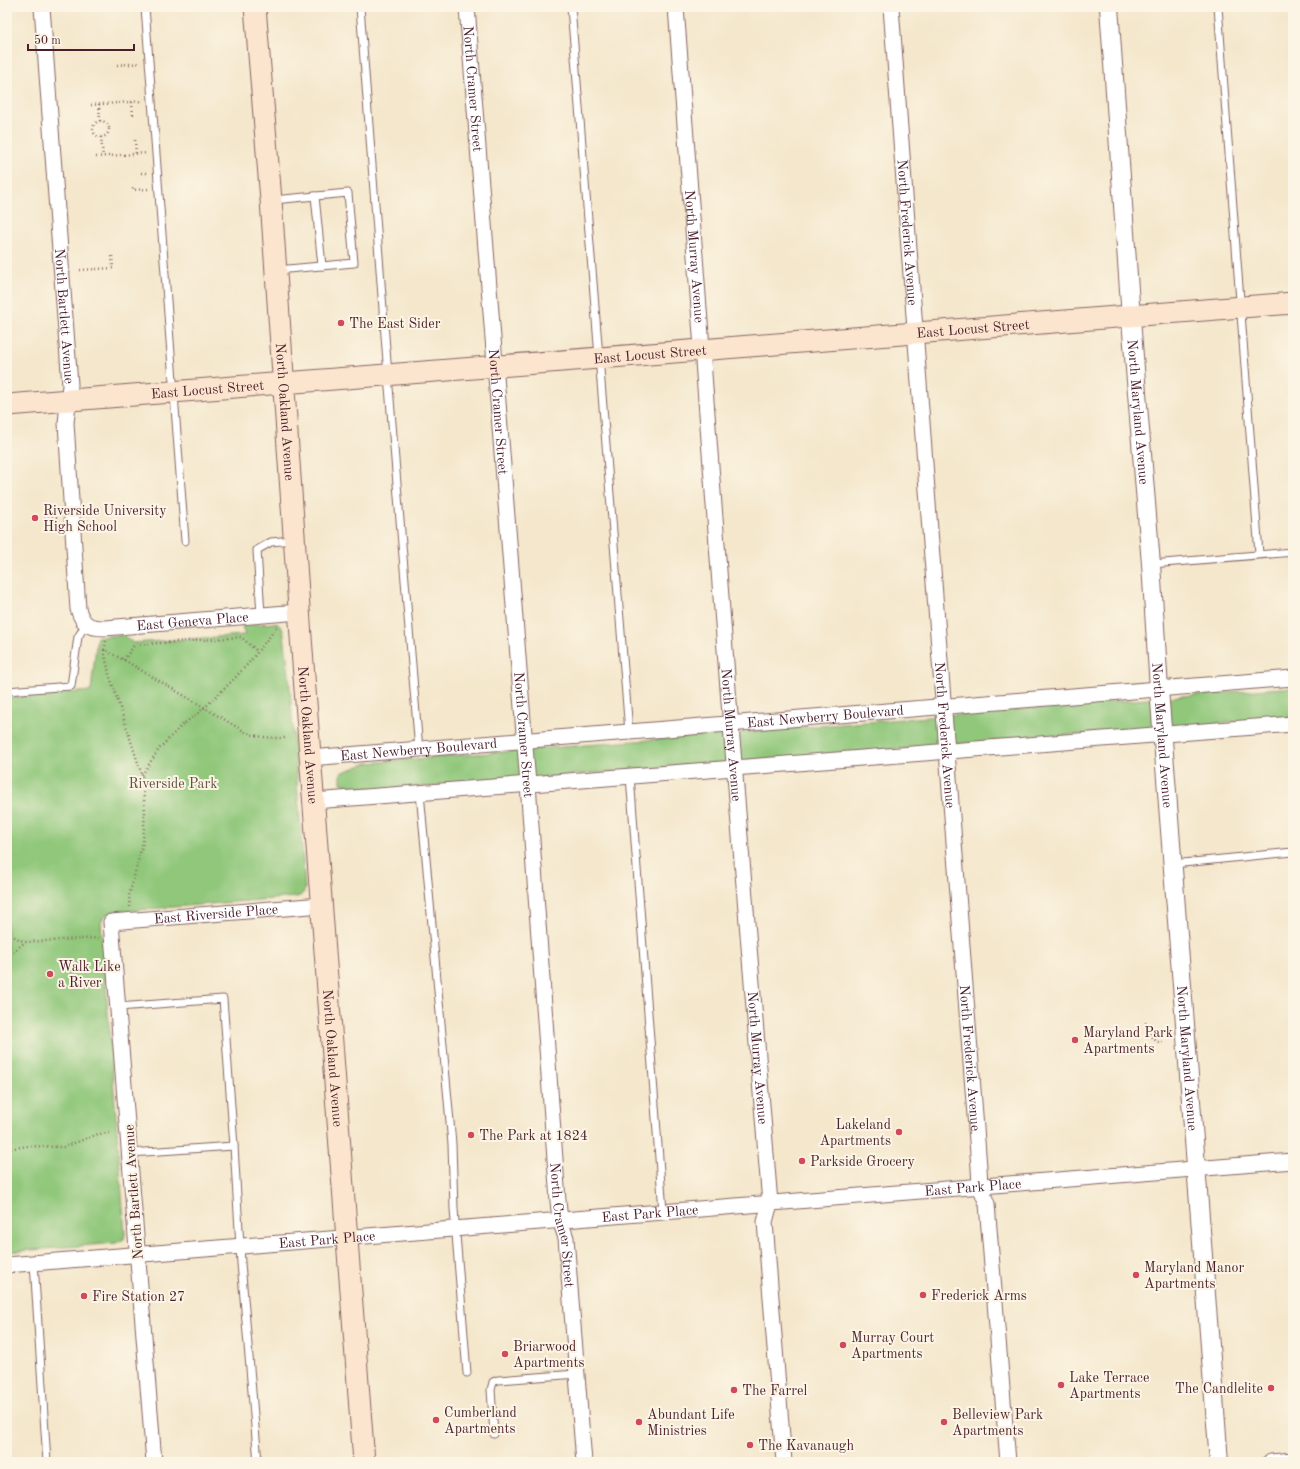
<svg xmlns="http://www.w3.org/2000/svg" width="1300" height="1469" font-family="'Old Standard TT',serif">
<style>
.green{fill:#90c77a;stroke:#6d7352}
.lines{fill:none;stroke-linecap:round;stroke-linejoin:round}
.service-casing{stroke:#866563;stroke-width:9}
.minor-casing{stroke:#866563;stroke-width:17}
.tertiary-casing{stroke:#866563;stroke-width:20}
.secondary-casing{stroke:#866563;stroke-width:23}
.path{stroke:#866563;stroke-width:2.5;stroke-dasharray:1 3;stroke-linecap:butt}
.service{stroke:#fff;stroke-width:7}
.minor{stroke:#fff;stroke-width:15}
.tertiary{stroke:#fff;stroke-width:18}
.secondary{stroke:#fce5cf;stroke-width:21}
.poi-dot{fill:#d1495b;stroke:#fcf5e5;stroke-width:1.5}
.labels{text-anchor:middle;stroke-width:4;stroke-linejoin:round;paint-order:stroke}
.street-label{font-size:14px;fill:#4a1f2b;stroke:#fcf5e5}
.poi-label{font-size:14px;fill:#4a1f2b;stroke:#fcf5e5;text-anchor:start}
.park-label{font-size:14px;fill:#5f5143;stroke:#fcf5e5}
</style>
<rect width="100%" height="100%" fill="#fcf5e5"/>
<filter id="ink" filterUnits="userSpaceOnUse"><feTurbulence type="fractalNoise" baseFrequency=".025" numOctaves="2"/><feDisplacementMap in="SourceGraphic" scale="8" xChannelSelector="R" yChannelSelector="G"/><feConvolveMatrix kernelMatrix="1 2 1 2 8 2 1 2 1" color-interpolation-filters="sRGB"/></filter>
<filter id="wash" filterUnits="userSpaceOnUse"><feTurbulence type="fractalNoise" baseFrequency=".012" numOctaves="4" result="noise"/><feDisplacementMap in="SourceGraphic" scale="16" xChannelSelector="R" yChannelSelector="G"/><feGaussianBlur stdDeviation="0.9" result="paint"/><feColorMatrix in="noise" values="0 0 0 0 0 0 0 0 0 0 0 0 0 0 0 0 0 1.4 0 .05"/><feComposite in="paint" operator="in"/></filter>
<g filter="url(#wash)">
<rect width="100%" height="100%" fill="#f4e7cc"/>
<g class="green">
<path d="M274,623L278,624L282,628L284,635L289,675L305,889C303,894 301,896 296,897L112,912C105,914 103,917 101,923L125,1234L124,1239L116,1243L7,1252V698L91,691L97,637L123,635L133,643L245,635L242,626Z"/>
<polygon points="1293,687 1293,717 385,790 348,786 341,783 341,773 367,763"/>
</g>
</g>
<g filter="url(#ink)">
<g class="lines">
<g class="service-casing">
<g id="service">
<polyline points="145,7 185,541"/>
<polyline points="360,7 388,375 419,750"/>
<polyline points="571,7 629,732"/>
<polyline points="1218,7 1259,554"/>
<polyline points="315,196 322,266"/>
<polyline points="273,200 348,193 354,263 277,270"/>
<polyline points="1152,564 1293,552"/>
<polyline points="261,615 257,550 271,542 292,540"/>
<polyline points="7,691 71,686 78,637 86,624"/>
<polyline points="630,776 663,1211"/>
<polyline points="420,793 452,1144 454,1209 467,1373"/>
<polyline points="1173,864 1293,852"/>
<polyline points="118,1007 223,999 234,1146 241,1263 258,1462"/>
<polyline points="130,1153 234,1146"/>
<polyline points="34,1263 47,1462"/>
<polyline points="494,1434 491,1390 493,1382 498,1380 577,1374"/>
</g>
</g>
<g class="minor-casing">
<g id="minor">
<path id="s1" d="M42,7L70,385L66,423L78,609C83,625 89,628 105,628L299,612"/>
<path id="s2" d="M467,7L528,784L558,1201L560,1220L566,1238L584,1462"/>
<path id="s3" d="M676,7L729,702L770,1203L765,1222L784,1462"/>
<path id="s4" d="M891,7C920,394 948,780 979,1167L980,1186L987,1204L1008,1462"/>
<path id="s5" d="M310,758L1293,678"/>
<polyline points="314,801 1293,724"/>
<path id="s6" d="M7,1265L1293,1161"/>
<path id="s7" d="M154,1462L111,922L322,905"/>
<polyline points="1271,1462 1293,1460"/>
</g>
</g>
<g class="tertiary-casing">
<g id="tertiary">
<path id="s8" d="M1109,7L1132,332L1151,564L1159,689L1219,1462"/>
</g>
</g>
<g class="secondary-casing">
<g id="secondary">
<path id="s9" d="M255,7L271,200L301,637L364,1462"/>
<path id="s10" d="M7,405L1293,303"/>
</g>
</g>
<g class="path">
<polyline points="117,65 141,63"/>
<polyline points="132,102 133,116"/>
<polyline points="99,104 100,121"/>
<polyline points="91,105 143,101"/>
<circle cx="101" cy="129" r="8"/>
<polyline points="101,137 103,157"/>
<polyline points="135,140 136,154"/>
<polyline points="96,157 147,153"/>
<polyline points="141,173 149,173"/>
<polyline points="133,188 133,190 149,189"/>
<polyline points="80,270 113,268 112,256"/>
<polyline points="44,518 58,517"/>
<path d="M106,641L104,650L124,660L247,733C261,738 273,738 287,738"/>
<polyline points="104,650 109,674 142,775 145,812 143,842 129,896 130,907"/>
<polyline points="124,660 134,645 241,637 257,651"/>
<polyline points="142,775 159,749 180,727 204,708 231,682 248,664 277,627"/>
<polyline points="7,933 25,942"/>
<polyline points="7,957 25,942 99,938"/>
<polyline points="1145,1023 1152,1026 1149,1033 1157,1042 1163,1042"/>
<polyline points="7,1149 28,1146 64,1147 98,1134 109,1133"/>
</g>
<use href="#service" class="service"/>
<use href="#minor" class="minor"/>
<use href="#tertiary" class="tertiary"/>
<use href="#secondary" class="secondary"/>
</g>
</g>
<g class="poi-dot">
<circle cx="341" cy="323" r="4"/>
<circle cx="35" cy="518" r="4"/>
<circle cx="50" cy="974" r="4"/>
<circle cx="1075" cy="1040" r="4"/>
<circle cx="899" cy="1132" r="4"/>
<circle cx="471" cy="1135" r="4"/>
<circle cx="802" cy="1161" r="4"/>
<circle cx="1136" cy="1275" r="4"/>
<circle cx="923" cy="1295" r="4"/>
<circle cx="84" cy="1296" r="4"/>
<circle cx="843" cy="1345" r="4"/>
<circle cx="505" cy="1354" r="4"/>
<circle cx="1061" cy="1385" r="4"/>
<circle cx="1271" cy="1388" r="4"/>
<circle cx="734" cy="1390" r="4"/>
<circle cx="436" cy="1420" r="4"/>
<circle cx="639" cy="1422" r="4"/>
<circle cx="944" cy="1422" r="4"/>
<circle cx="750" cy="1445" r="4"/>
</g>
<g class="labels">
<g class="street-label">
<text dy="5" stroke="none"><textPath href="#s2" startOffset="82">North Cramer Street</textPath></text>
<text dy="5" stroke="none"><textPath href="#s4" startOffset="226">North Frederick Avenue</textPath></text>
<text dy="5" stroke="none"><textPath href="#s3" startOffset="250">North Murray Avenue</textPath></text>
<text dy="5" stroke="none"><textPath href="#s1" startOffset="310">North Bartlett Avenue</textPath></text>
<text dy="5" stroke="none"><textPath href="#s10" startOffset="969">East Locust Street</textPath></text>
<text dy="5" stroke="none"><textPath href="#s10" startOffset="645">East Locust Street</textPath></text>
<text dy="5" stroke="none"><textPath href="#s10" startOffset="201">East Locust Street</textPath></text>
<text dy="5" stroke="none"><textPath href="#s9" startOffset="406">North Oakland Avenue</textPath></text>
<text dy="5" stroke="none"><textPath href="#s2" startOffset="406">North Cramer Street</textPath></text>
<text dy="5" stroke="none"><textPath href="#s8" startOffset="406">North Maryland Avenue</textPath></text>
<text dy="5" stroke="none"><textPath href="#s1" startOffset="728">East Geneva Place</textPath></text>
<text dy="5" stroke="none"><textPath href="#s5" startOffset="517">East Newberry Boulevard</textPath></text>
<text dy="5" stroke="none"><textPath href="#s9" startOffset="730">North Oakland Avenue</textPath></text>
<text dy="5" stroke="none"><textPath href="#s2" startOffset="730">North Cramer Street</textPath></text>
<text dy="5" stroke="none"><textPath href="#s3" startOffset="730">North Murray Avenue</textPath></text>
<text dy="5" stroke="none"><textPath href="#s4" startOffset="730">North Frederick Avenue</textPath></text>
<text dy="5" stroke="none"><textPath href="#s8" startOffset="730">North Maryland Avenue</textPath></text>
<text dy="5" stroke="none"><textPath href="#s5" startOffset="109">East Newberry Boulevard</textPath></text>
<text dy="5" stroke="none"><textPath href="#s7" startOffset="647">East Riverside Place</textPath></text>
<text dy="5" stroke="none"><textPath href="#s9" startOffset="1054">North Oakland Avenue</textPath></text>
<text dy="5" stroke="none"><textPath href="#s3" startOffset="1054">North Murray Avenue</textPath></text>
<text dy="5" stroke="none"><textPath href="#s4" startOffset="1054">North Frederick Avenue</textPath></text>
<text dy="5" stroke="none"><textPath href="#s8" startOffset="1054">North Maryland Avenue</textPath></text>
<text dy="5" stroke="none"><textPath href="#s6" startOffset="969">East Park Place</textPath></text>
<text transform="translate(133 1192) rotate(-94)" y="5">North Bartlett Avenue</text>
<text dy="5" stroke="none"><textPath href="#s6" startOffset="645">East Park Place</textPath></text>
<text dy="5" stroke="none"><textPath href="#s2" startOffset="1222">North Cramer Street</textPath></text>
<text dy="5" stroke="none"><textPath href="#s6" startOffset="321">East Park Place</textPath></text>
</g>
<g class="poi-label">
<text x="349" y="328">The East Sider</text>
<text x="43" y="515">Riverside University<tspan x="43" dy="16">High School</tspan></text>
<text x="58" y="971">Walk Like<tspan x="58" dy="16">a River</tspan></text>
<text x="1083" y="1037">Maryland Park<tspan x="1083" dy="16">Apartments</tspan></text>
<text x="891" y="1129" text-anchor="end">Lakeland<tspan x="891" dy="16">Apartments</tspan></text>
<text x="479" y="1140">The Park at 1824</text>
<text x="810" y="1166">Parkside Grocery</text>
<text x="1144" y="1272">Maryland Manor<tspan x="1144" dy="16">Apartments</tspan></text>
<text x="931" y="1300">Frederick Arms</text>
<text x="92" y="1301">Fire Station 27</text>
<text x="851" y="1342">Murray Court<tspan x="851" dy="16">Apartments</tspan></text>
<text x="513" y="1351">Briarwood<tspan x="513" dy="16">Apartments</tspan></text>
<text x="1069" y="1382">Lake Terrace<tspan x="1069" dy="16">Apartments</tspan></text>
<text x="1263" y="1393" text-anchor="end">The Candlelite</text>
<text x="742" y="1395">The Farrel</text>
<text x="444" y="1417">Cumberland<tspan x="444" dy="16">Apartments</tspan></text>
<text x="647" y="1419">Abundant Life<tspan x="647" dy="16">Ministries</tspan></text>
<text x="952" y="1419">Belleview Park<tspan x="952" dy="16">Apartments</tspan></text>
<text x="758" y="1450">The Kavanaugh</text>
</g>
<g class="park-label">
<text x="173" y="788">Riverside Park</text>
</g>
</g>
<rect width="1300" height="1469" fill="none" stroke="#fcf5e5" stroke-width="24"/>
<path d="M28 44v6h106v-6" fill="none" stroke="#4a1f2b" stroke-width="2"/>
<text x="34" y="44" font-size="12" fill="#4a1f2b" stroke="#fcf5e5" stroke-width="3" paint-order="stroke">50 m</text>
</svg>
